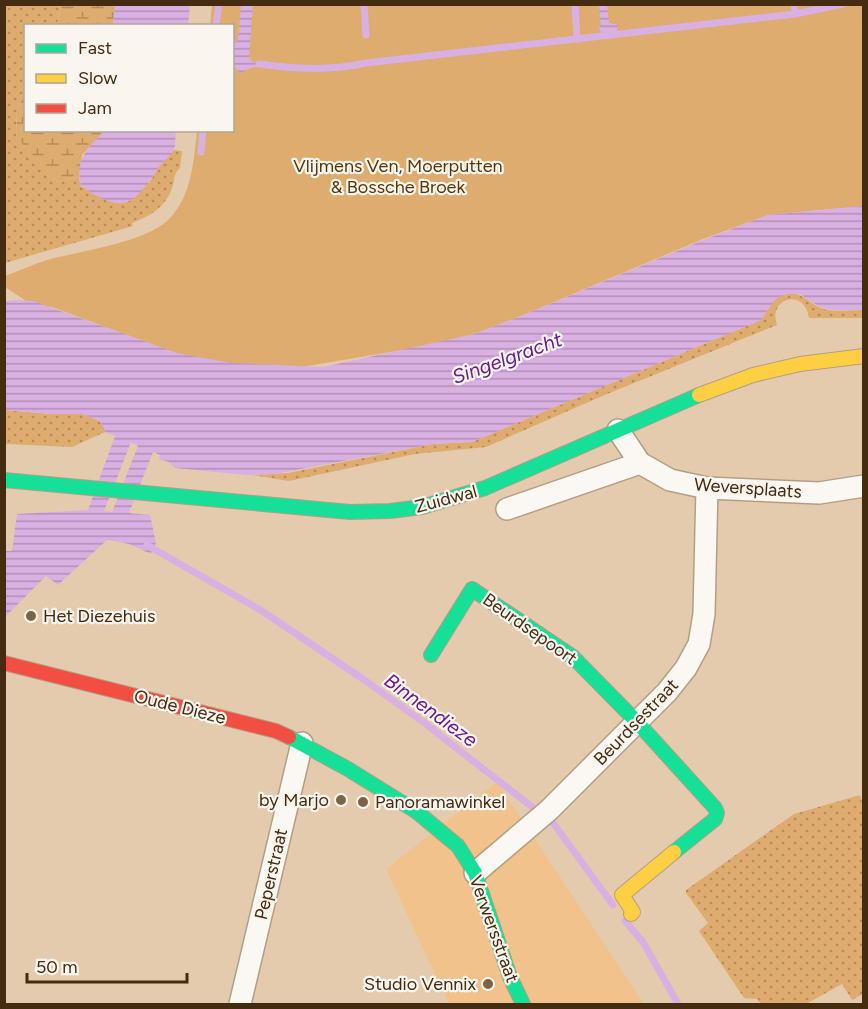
<svg xmlns="http://www.w3.org/2000/svg" width="868" height="1009" font-family="Figtree,sans-serif">
<style>
.built{fill:#f1c28b}
.grass{fill:url(#grass-dots)}
.wetland{fill:url(#wetland-marsh)}
.park{fill:#deac6e}
.water{fill:url(#water-rules);fill-rule:evenodd}
.lines{fill:none;stroke-linecap:round;stroke-linejoin:round}
.stream{stroke:#d9b0e2;stroke-width:7}
.street-casing{stroke:#b49e83;stroke-width:24}
.fast-casing{stroke:#b49e83;stroke-width:16}
.slow-casing{stroke:#b49e83;stroke-width:16}
.jam-casing{stroke:#b49e83;stroke-width:16}
.street{stroke:#fbf7f3;stroke-width:21}
.fast{stroke:#16e098;stroke-width:14}
.slow{stroke:#ffcf43;stroke-width:14}
.jam{stroke:#f24e42;stroke-width:14}
.poi-dot{fill:#7c6446;stroke:#fbf5ef;stroke-width:2}
.labels{text-anchor:middle;stroke-width:4.5;stroke-linejoin:round;paint-order:stroke}
.park-label{font-size:18px;fill:#583707;stroke:#fbf5ef}
.street-label{font-size:18px;fill:#432c0f;stroke:#fbf5ef}
.poi-label{font-size:18px;fill:#432c0f;stroke:#fbf5ef;text-anchor:start}
.water-label{font-size:20px;font-style:italic;fill:#691996;stroke:#fbf5ef}
</style>
<defs>
<pattern id="grass-dots" width="8" height="8" patternUnits="userSpaceOnUse" patternTransform="scale(1.5)"><rect width="8" height="8" fill="#deac6e"/><path d="M2 2h.1M6 6h.1" fill="none" stroke="#b68c59" stroke-width="1.8" stroke-linecap="round"/></pattern>
<pattern id="wetland-marsh" width="20" height="14" patternUnits="userSpaceOnUse" patternTransform="scale(1.5)"><rect width="20" height="14" fill="#deac6e"/><path d="M1 5h8M5 5V1M11 12h8M15 12V8" fill="none" stroke="#b68c59"/></pattern>
<pattern id="water-rules" width="6" height="5" patternUnits="userSpaceOnUse" patternTransform="scale(1.5)"><rect width="6" height="5" fill="#d9b0e2"/><path d="M0 2.5h6" fill="none" stroke="#b28fb6"/></pattern>
</defs>
<rect width="100%" height="100%" fill="#e5cbad"/>
<polygon class="built" points="497,782 644,1004 449,1004 386,869"/>
<g class="grass">
<path d="M4,5H61L57,25L26,26L25,95L17,109L16,136L58,182L79,177L81,187L149,183L160,165L174,150L182,151L180,168C174,173 175,178 173,185C167,206 151,216 132,223L133,226L5,263Z"/>
<path d="M791,293C804,294 809,303 821,308C833,313 850,310 863,310V318H809C805,287 767,298 777,325L607,394L486,447L415,454L289,481L252,475L288,473L433,444L472,442L761,320C772,305 771,297 791,293Z"/>
<polygon points="5,410 52,414 83,414 99,421 104,427 105,432 72,447 5,444"/>
<polygon points="860,795 864,809 863,994 852,1000 842,984 806,1004 761,1004 757,999 744,998 699,931 708,923 686,893 686,890 794,814"/>
</g>
<g class="wetland">
<polygon points="61,5 115,5 113,25 57,26"/>
<polygon points="25,95 26,130 104,131 82,155 79,177 58,182 16,137 17,109"/>
</g>
<path class="park" d="M212,5H863V206L768,215L703,239L516,318L474,334L426,346L296,368H261L186,357L52,307L32,305L5,287V276C19,271 33,264 47,260C80,251 150,242 171,217C192,194 194,159 197,131L232,130V26L210,25Z"/>
<g class="water">
<polygon points="115,5 190,5 188,25 113,25"/>
<polygon points="241,5 253,5 249,57 253,62 267,64 265,66 251,68 240,73 233,65 233,46 238,39"/>
<polygon points="599,5 607,5 609,23 618,25 616,33 601,33 599,28 601,24"/>
<path d="M104,131H176C175,136 176,144 174,149C171,156 163,161 159,167C132,207 124,215 81,186C75,159 87,149 104,131Z"/>
<path d="M863,206V310C831,310 827,314 800,294C775,292 774,302 761,320L472,442L433,444L275,474L246,475L175,468L169,462L159,459L160,455L153,452L129,513L150,515L156,543L151,554L129,544L107,540L58,585L46,576L5,617V551H12L17,514L88,510L115,436L105,432L104,427L99,421L83,414H52L5,410V301L16,300L33,301L177,353L231,363L323,367L474,334L516,318L703,240L768,215ZM131,442L138,446L112,512L104,511Z"/>
</g>
<g class="lines">
<g class="stream">
<polyline points="364,4 366,35"/>
<polyline points="575,4 577,39"/>
<polyline points="794,4 795,14"/>
<polyline points="216,26 219,4"/>
<path d="M259,64C295,69 330,71 366,63L795,14L843,4"/>
<polyline points="201,152 203,130"/>
<polyline points="147,545 262,611 360,677 423,722 554,824 613,905"/>
<polyline points="625,921 643,942 678,1004"/>
</g>
<g class="street-casing">
<g id="street">
<polyline points="618,430 640,463 670,480 707,488 819,493 864,486"/>
<polyline points="507,509 640,463"/>
<polyline points="475,873 549,810 667,692 686,668 699,644 704,614 707,488"/>
<polyline points="240,1004 302,743"/>
</g>
</g>
<g class="fast-casing">
<g id="fast">
<polyline points="4,480 350,512 390,511 422,507 485,488 699,395"/>
<polyline points="431,655 472,589 573,657 637,722 715,808 717,813 715,819 674,852"/>
<polyline points="289,737 348,769 417,812 458,846 475,873 510,977 523,1004"/>
</g>
</g>
<g class="slow-casing">
<g id="slow">
<polyline points="699,395 753,375 800,364 864,356"/>
<polyline points="631,914 633,912 622,895 674,852"/>
</g>
</g>
<g class="jam-casing">
<polyline id="jam" points="4,663 276,731 289,737"/>
</g>
<use href="#street" class="street"/>
<use href="#fast" class="fast"/>
<use href="#slow" class="slow"/>
<use href="#jam" class="jam"/>
</g>
<g class="poi-dot">
<circle cx="31" cy="616" r="6"/>
<circle cx="341" cy="800" r="6"/>
<circle cx="363" cy="802" r="6"/>
<circle cx="488" cy="984" r="6"/>
</g>
<g class="labels">
<g class="park-label">
<text x="398" y="172">Vlijmens Ven, Moerputten<tspan x="398" dy="21">&amp; Bossche Broek</tspan></text>
</g>
<g class="street-label">
<text transform="translate(748 488) rotate(4)" y="6">Weversplaats</text>
<text transform="translate(446 499) rotate(-15)" y="6">Zuidwal</text>
<text transform="translate(530 629) rotate(35)" y="6">Beurdsepoort</text>
<text transform="translate(180 707) rotate(14)" y="6">Oude Dieze</text>
<text transform="translate(636 722) rotate(-46)" y="6">Beurdsestraat</text>
<text transform="translate(271 874) rotate(-77)" y="6">Peperstraat</text>
<text transform="translate(494 929) rotate(70)" y="6">Verwersstraat</text>
</g>
<g class="poi-label">
<text x="43" y="622">Het Diezehuis</text>
<text x="329" y="806" text-anchor="end">by Marjo</text>
<text x="375" y="808">Panoramawinkel</text>
<text x="476" y="990" text-anchor="end">Studio Vennix</text>
</g>
<g class="water-label">
<text transform="translate(507 358) rotate(-20)" y="7">Singelgracht</text>
<text transform="translate(431 710) rotate(36)" y="7">Binnendieze</text>
</g>
</g>
<rect width="868" height="1009" fill="none" stroke="#432c0f" stroke-width="12"/>
<rect x="24" y="24" width="210" height="108" fill="#fbf5ef" stroke="#b1a595" stroke-width="1.5"/>
<rect x="36" y="44" width="30" height="9" fill="#16e098" stroke="#b1a595" stroke-width="1.5"/>
<text x="78" y="54" font-size="18" fill="#432c0f">Fast</text>
<rect x="36" y="74" width="30" height="9" fill="#ffcf43" stroke="#b1a595" stroke-width="1.5"/>
<text x="78" y="84" font-size="18" fill="#432c0f">Slow</text>
<rect x="36" y="104" width="30" height="9" fill="#f24e42" stroke="#b1a595" stroke-width="1.5"/>
<text x="78" y="114" font-size="18" fill="#432c0f">Jam</text>
<path d="M27 973v9h160v-9" fill="none" stroke="#432c0f" stroke-width="3"/>
<text x="36" y="973" font-size="18" fill="#432c0f" stroke="#fbf5ef" stroke-width="4.5" paint-order="stroke">50 m</text>
</svg>
